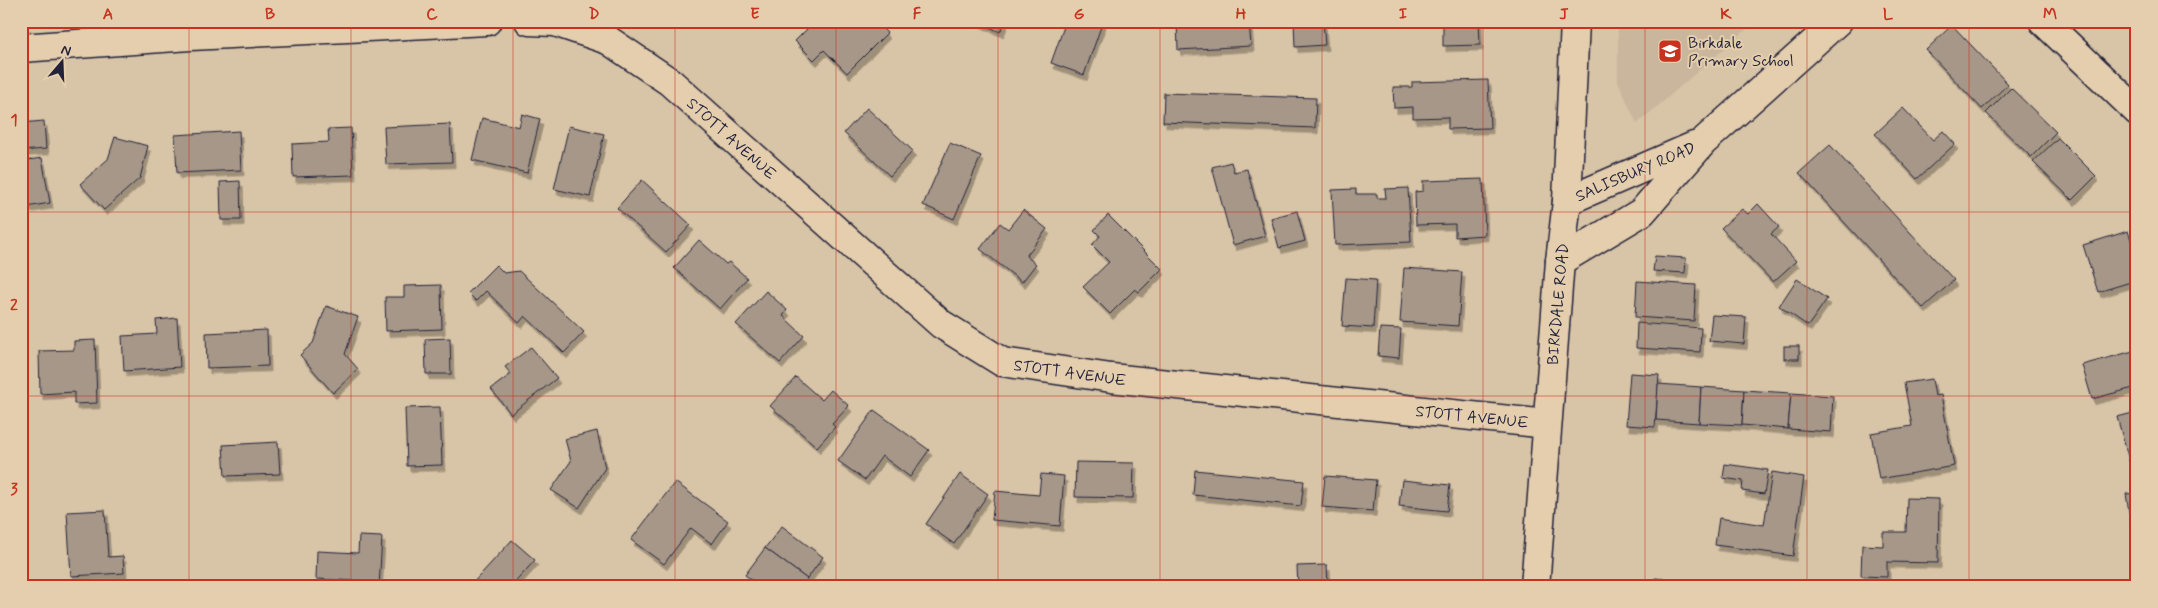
<svg xmlns="http://www.w3.org/2000/svg" width="2158" height="608" font-family="Mynerve,sans-serif">
<style>
.built{fill:#c9b69d}
.building{fill:#a69788;stroke:#22223b;filter:url(#shadow)}
.lines{fill:none;stroke-linecap:round;stroke-linejoin:round}
.minor-casing{stroke:#22223b;stroke-width:31}
.major-casing{stroke:#22223b;stroke-width:31}
.minor{stroke:#e4cead;stroke-width:28}
.major{stroke:#e4cead;stroke-width:28}
.grid{fill:none;stroke:#c8321e;stroke-width:1;stroke-opacity:0.55}
.labels{text-anchor:middle;stroke-width:4;stroke-linejoin:round;paint-order:stroke}
.poi-label{font-size:16px;fill:#22223b;stroke:#e4cead;text-anchor:start}
.street-label{font-size:16px;fill:#22223b;stroke:#e4cead}
.neatline{fill:none;stroke:#c8321e;stroke-width:2}
.grid-label{font-size:16px;text-anchor:middle;font-weight:bold;fill:#c8321e}
</style>
<defs>
<filter id="shadow"><feDropShadow dx="3" dy="5.5" stdDeviation="0" flood-color="#0004"/></filter>
</defs>
<rect width="100%" height="100%" fill="#d8c4a6"/>
<filter id="ink" filterUnits="userSpaceOnUse"><feTurbulence type="fractalNoise" baseFrequency=".02" numOctaves="2"/><feDisplacementMap in="SourceGraphic" scale="10" xChannelSelector="R" yChannelSelector="G"/><feConvolveMatrix kernelMatrix="1 2 1 2 8 2 1 2 1" color-interpolation-filters="sRGB"/></filter>
<g filter="url(#ink)">
<polygon class="built" points="1618,21 1756,21 1637,124 1618,81"/>
<g class="building">
<polygon points="815,21 875,21 887,33 847,73 824,50 814,60 795,41"/>
<polygon points="976,21 1005,21 1000,32"/>
<polygon points="1066,21 1103,21 1084,75 1051,63"/>
<polygon points="1177,21 1249,21 1251,46 1178,50"/>
<polygon points="1294,21 1323,21 1325,45 1295,47"/>
<polygon points="1443,21 1479,21 1480,45 1443,46"/>
<polygon points="1952,25 2008,84 1982,109 1926,50"/>
<polygon points="1488,80 1490,128 1448,129 1448,117 1413,118 1413,107 1394,108 1393,87 1412,87 1412,82"/>
<polygon points="2011,88 2056,132 2031,157 1986,113"/>
<polygon points="1164,93 1316,98 1315,128 1163,122"/>
<polygon points="867,108 913,151 890,176 844,133"/>
<polygon points="1903,108 1933,140 1943,131 1955,144 1917,179 1875,134"/>
<polygon points="522,114 540,119 527,173 472,160 482,118 519,127"/>
<polygon points="44,121 46,149 21,151 21,123"/>
<polygon points="450,124 452,162 386,164 384,127"/>
<polygon points="569,126 604,134 590,197 554,189"/>
<polygon points="351,128 353,175 293,177 292,144 329,142 328,129"/>
<polygon points="239,131 241,170 177,173 175,135"/>
<polygon points="115,137 148,146 140,178 104,210 80,184 108,159"/>
<polygon points="2058,138 2096,176 2072,200 2033,162"/>
<polygon points="950,143 981,156 954,219 923,205"/>
<polygon points="1830,145 1954,280 1923,308 1799,173"/>
<polygon points="42,158 50,203 21,208 21,161"/>
<polygon points="1231,162 1234,172 1247,169 1265,236 1233,245 1212,167"/>
<polygon points="1483,179 1485,235 1455,237 1455,224 1416,225 1415,192 1423,191 1423,181"/>
<polygon points="642,180 691,225 666,252 617,208"/>
<polygon points="240,181 241,220 221,220 220,182"/>
<polygon points="1408,188 1411,242 1335,245 1332,190 1356,189 1356,194 1377,194 1377,198 1386,198 1385,189"/>
<polygon points="1758,204 1779,227 1771,234 1796,261 1773,282 1721,228 1742,209 1748,214"/>
<polygon points="1023,210 1047,229 1026,256 1036,264 1022,282 980,249 1000,223 1008,229"/>
<polygon points="1297,211 1305,241 1279,248 1271,218"/>
<polygon points="1108,215 1162,269 1139,292 1135,289 1110,314 1083,287 1109,262 1092,245 1100,236 1094,230"/>
<polygon points="2128,231 2137,258 2137,280 2098,292 2083,245"/>
<polygon points="699,240 726,264 729,262 747,278 720,309 674,268"/>
<polygon points="1655,256 1686,258 1685,273 1653,271"/>
<polygon points="496,265 504,273 519,271 584,332 564,353 525,316 519,323 486,291 476,301 468,293"/>
<polygon points="1404,268 1462,272 1458,326 1400,322"/>
<polygon points="1346,278 1376,280 1373,328 1342,326"/>
<polygon points="1797,279 1827,299 1808,326 1779,306"/>
<polygon points="1637,281 1696,285 1694,321 1635,317"/>
<polygon points="441,285 442,329 386,331 385,297 404,297 404,286"/>
<polygon points="766,291 787,310 783,316 804,336 780,363 736,324"/>
<polygon points="326,306 358,317 345,354 358,369 333,393 300,355 313,343"/>
<polygon points="1712,315 1746,317 1744,344 1709,341"/>
<polygon points="177,318 180,367 124,371 122,336 157,334 156,320"/>
<polygon points="1637,323 1701,328 1700,352 1636,348"/>
<polygon points="1380,328 1401,329 1399,358 1378,356"/>
<polygon points="267,330 268,366 207,368 206,333"/>
<polygon points="450,338 451,374 426,374 425,339"/>
<polygon points="95,340 97,403 74,404 74,392 40,394 39,351 74,350 74,341"/>
<rect x="1784" y="346" width="15" height="13"/>
<polygon points="531,347 557,378 511,414 491,389 511,374 505,367"/>
<polygon points="2137,350 2137,387 2092,399 2082,365"/>
<polygon points="1630,373 1659,375 1655,427 1626,425"/>
<polygon points="796,377 822,400 831,390 849,406 832,424 835,427 817,447 770,406"/>
<polygon points="1932,379 1935,396 1941,395 1954,466 1879,479 1871,433 1912,426 1904,383"/>
<polygon points="1658,384 1701,387 1699,423 1656,420"/>
<polygon points="1701,387 1744,390 1742,425 1699,423"/>
<polygon points="1744,390 1791,393 1788,429 1742,425"/>
<polygon points="1791,393 1833,396 1831,432 1788,429"/>
<polygon points="440,407 442,465 407,466 405,408"/>
<polygon points="874,410 929,450 910,477 882,456 865,480 838,461"/>
<polygon points="2137,412 2137,469 2132,471 2117,417"/>
<polygon points="597,431 605,468 579,508 551,490 571,461 565,439"/>
<polygon points="278,442 280,474 225,476 223,445"/>
<polygon points="1076,462 1134,463 1133,498 1075,497"/>
<polygon points="1725,464 1768,470 1764,494 1742,491 1743,481 1723,478"/>
<polygon points="1195,470 1304,481 1301,506 1193,495"/>
<polygon points="1772,472 1804,477 1793,556 1715,545 1719,518 1764,525"/>
<polygon points="960,474 988,494 954,544 926,524"/>
<polygon points="1041,474 1064,476 1060,526 992,520 995,491 1039,495"/>
<polygon points="1325,476 1376,480 1373,511 1322,507"/>
<polygon points="1402,480 1450,485 1447,511 1399,506"/>
<polygon points="675,482 728,521 712,544 691,528 664,564 631,540"/>
<polygon points="2137,493 2137,546 2135,547 2126,494"/>
<polygon points="1907,498 1939,499 1938,563 1887,562 1887,577 1861,576 1862,545 1883,546 1883,532 1906,532"/>
<polygon points="105,510 108,557 123,556 124,573 71,576 67,512"/>
<polygon points="782,526 823,557 807,579 765,548"/>
<polygon points="359,536 382,537 379,587 357,587 357,581 316,579 317,551 358,553"/>
<polygon points="512,540 535,560 511,587 473,587 471,585"/>
<polygon points="765,548 807,579 801,587 762,587 745,575"/>
<polygon points="1327,565 1328,587 1298,587 1297,566"/>
<polygon points="1655,578 1684,581 1683,587 1654,587"/>
</g>
<g class="lines">
<g class="minor-casing">
<g id="minor">
<polyline points="529,21 555,22 608,40 670,82 941,324 1002,362 1111,378 1547,424"/>
<polyline points="2043,21 2137,111"/>
<polyline points="21,48 190,36 487,21"/>
<polyline points="1567,201 1694,146"/>
<polyline points="1560,261 1642,212 1703,142 1838,21"/>
</g>
</g>
<g class="major-casing">
<polyline id="major" points="1535,587 1560,261 1567,201 1575,21"/>
</g>
<use href="#minor" class="minor"/>
<use href="#major" class="major"/>
</g>
</g>
<path class="grid" d="M189,21V587M351,21V587M513,21V587M675,21V587M836,21V587M998,21V587M1160,21V587M1322,21V587M1483,21V587M1645,21V587M1807,21V587M1969,21V587M21,212H2137M21,396H2137"/>
<defs>
<g id="school-square" transform="scale(1.25)"><rect x="-9" y="-9" width="18" height="18" rx="4" fill="#c8321e" stroke="#e4cead"/><path d="M0-5L7-2L0 1L-7-2ZM-4 1L0 2.5L4 1V4Q0 6-4 4Z" fill="#fff"/></g>
</defs>
<g fill-rule="evenodd">
<use href="#school-square" x="1670" y="51"/>
</g>
<g class="labels">
<g class="poi-label">
<text x="1688" y="48">Birkdale<tspan x="1688" dy="18">Primary School</tspan></text>
</g>
<g class="street-label">
<text transform="translate(732 138) rotate(42)" y="6">STOTT AVENUE</text>
<text transform="translate(1635 171) rotate(-23)" y="6">SALISBURY ROAD</text>
<text transform="translate(1557 304) rotate(-85)" y="6">BIRKDALE ROAD</text>
<text transform="translate(1070 372) rotate(8)" y="6">STOTT AVENUE</text>
<text transform="translate(1472 416) rotate(6)" y="6">STOTT AVENUE</text>
</g>
</g>
<rect width="2158" height="608" fill="none" stroke="#e4cead" stroke-width="55"/>
<g transform="translate(62 62) rotate(19)" stroke="#e4cead" stroke-width="4" paint-order="stroke">
<path d="M0-4L9 19L0 12L-9 19Z" fill="#22223b"/>
<text y="-8" font-size="14" font-weight="bold" text-anchor="middle" fill="#22223b">N</text>
</g>
<rect x="28" y="28" width="2102" height="552" class="neatline"/>
<g class="grid-label">
<text x="108" y="19">A</text>
<text x="270" y="19">B</text>
<text x="432" y="19">C</text>
<text x="594" y="19">D</text>
<text x="755" y="19">E</text>
<text x="917" y="19">F</text>
<text x="1079" y="19">G</text>
<text x="1241" y="19">H</text>
<text x="1403" y="19">I</text>
<text x="1564" y="19">J</text>
<text x="1726" y="19">K</text>
<text x="1888" y="19">L</text>
<text x="2050" y="19">M</text>
<text x="14" y="125">1</text>
<text x="14" y="310">2</text>
<text x="14" y="494">3</text>
</g>
</svg>
